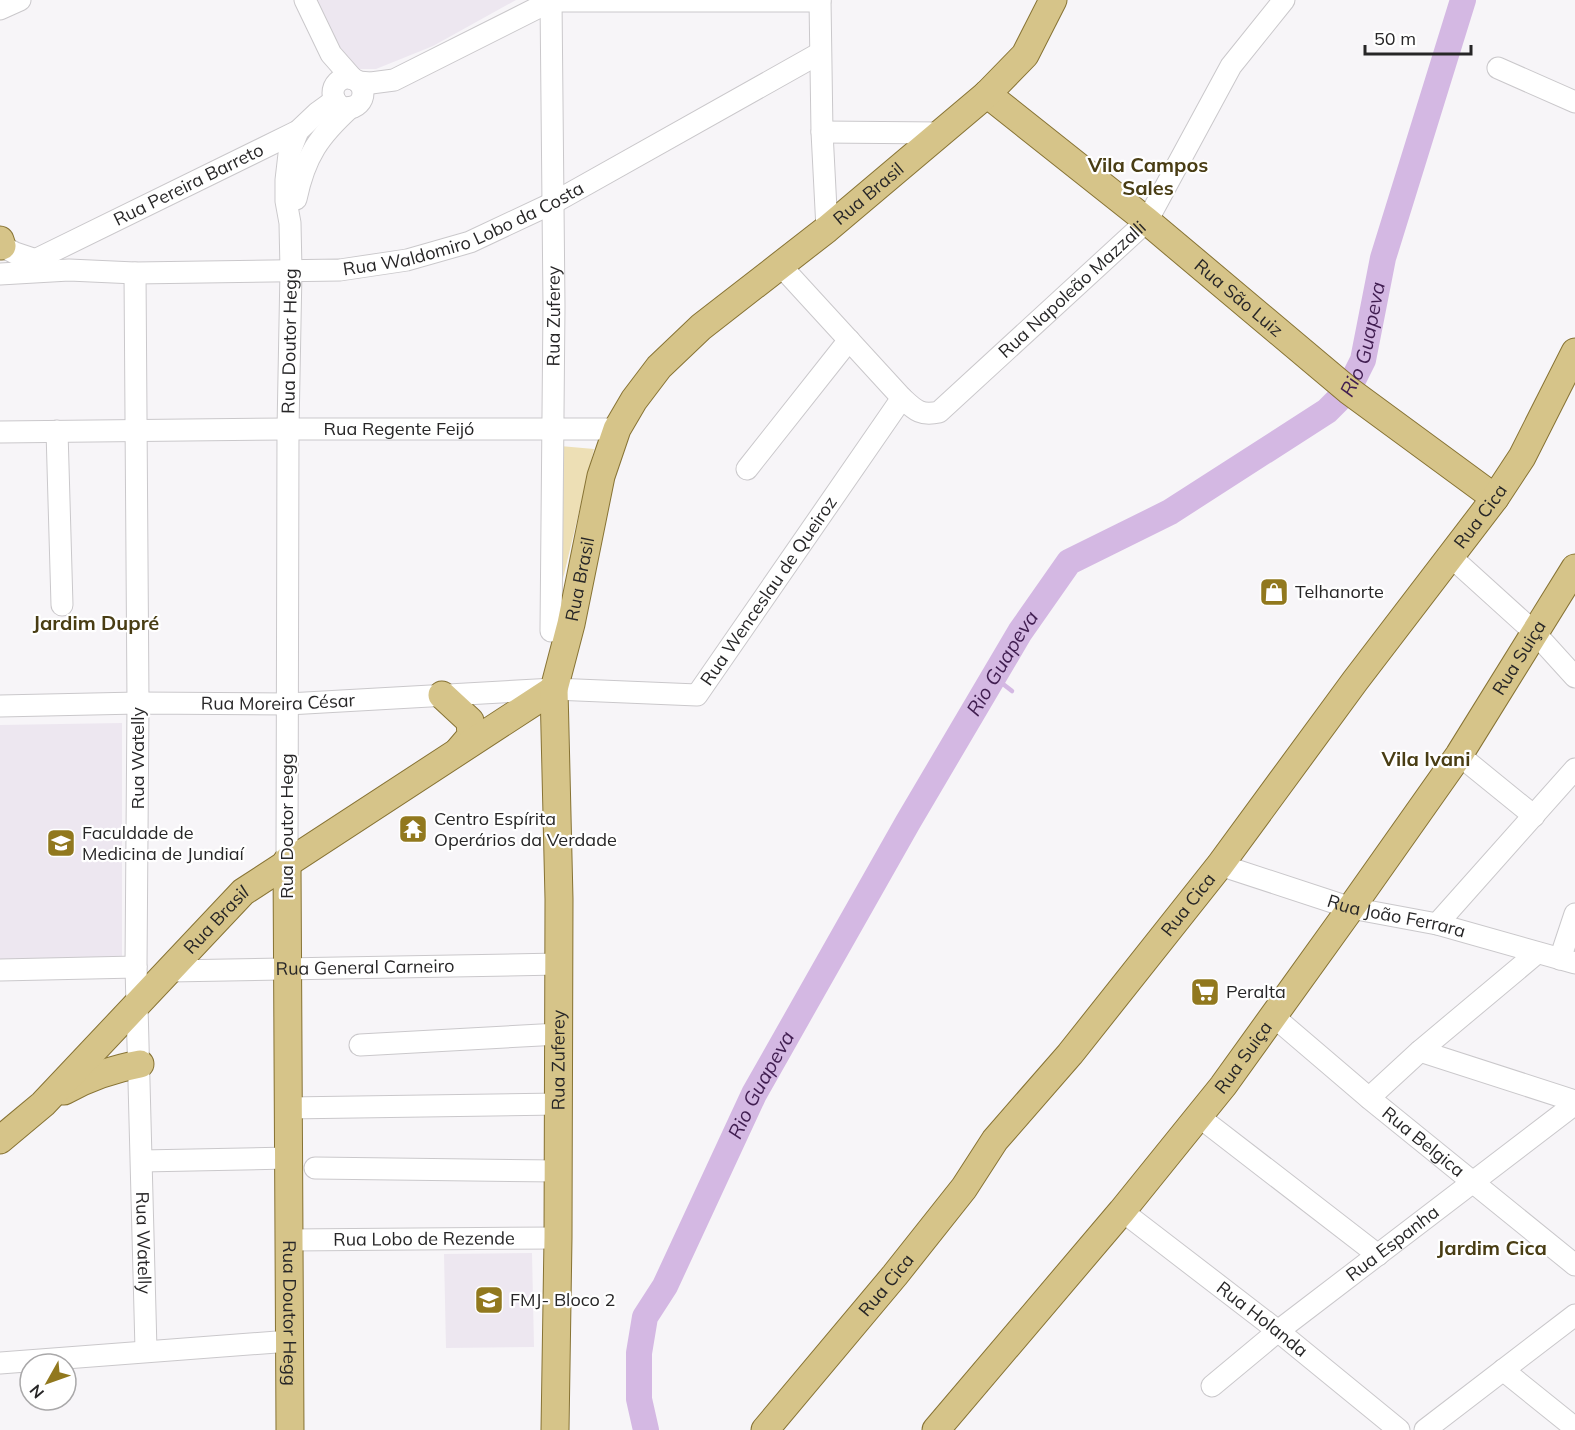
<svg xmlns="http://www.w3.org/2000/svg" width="1575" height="1430" font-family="Mulish,sans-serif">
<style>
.built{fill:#ede7f0}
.green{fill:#eddfb5}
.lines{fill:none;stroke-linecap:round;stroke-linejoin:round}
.stream{stroke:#d4b8e3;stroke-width:4.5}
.river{stroke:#d4b8e3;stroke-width:26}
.minor-casing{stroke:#cac8cb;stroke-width:23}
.major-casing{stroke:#877334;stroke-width:29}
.minor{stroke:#fff;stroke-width:21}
.major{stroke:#d6c489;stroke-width:27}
.labels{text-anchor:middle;stroke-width:4.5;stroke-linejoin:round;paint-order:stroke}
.street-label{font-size:18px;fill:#272627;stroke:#fff}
.poi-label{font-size:18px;fill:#272627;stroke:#fff;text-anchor:start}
.neighbourhood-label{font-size:20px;font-weight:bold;fill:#493d14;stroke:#fff}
.water-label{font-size:20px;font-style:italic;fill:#401d50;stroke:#fff}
</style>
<rect width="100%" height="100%" fill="#f7f5f8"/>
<g class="built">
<polygon points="309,0 516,0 433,46 376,69 344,69"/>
<polygon points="122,723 122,962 0,962 0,725"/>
<polygon points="532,1253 534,1347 446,1348 444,1254"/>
</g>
<polygon class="green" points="560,446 594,449 561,587"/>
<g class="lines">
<polyline class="stream" points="994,677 1012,691"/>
<path class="river" id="s1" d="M646,1430L639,1399V1353L645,1317L665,1286L754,1094L908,822L1020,632L1069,562L1170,512L1327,411L1348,390L1363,360L1383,258L1463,0"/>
<g class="minor-casing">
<g id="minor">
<polyline points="305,0 331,54 353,79"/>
<polyline points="820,0 822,132 827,229"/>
<polyline points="0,9 20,0"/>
<polyline points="1498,68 1575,102"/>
<circle cx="348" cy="93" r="15"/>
<polyline points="358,82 371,83 394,80 551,1 820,1"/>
<polyline points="822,132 942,133"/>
<path d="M296,199C305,156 319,136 351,107"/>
<polyline points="0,245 15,253 48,264"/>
<path id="s2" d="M35,260L298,131L317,113L335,100"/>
<path id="s3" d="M781,266L902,398C915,410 920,416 939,412L1147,221L1231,66L1284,0"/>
<path id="s4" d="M135,273L138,703L136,967L146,1350"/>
<path id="s5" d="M0,274L69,270L135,273L340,270L407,260L470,242L553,203L820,53"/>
<polyline points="57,431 62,605"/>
<path id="s6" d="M0,432L288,429H617"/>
<polyline points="747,469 849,340"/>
<polyline points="1450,556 1535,633 1575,677"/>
<path id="s7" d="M551,631L554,306L551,0"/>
<path id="s8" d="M0,706L138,703L288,704L554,689L697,695L902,398"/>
<polyline points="1459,755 1534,816"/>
<path id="s9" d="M287,861L288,429L291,270L290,223L286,201V180L289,154L298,131"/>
<path id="s10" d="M1220,865L1351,908L1437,924L1575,963"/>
<polyline points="1437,924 1575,769"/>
<polyline points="1560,959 1575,914"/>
<polyline points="0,970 136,967"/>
<path id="s11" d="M170,971L559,964"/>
<path id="s12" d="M1273,1016L1369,1098L1575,1265"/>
<polyline points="360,1045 559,1034"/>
<polyline points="1420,1051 1575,1101"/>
<polyline points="1369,1098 1420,1051 1537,953"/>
<polyline points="288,1108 559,1104"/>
<polyline points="1198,1116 1378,1255"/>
<polyline points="142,1161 289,1158"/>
<polyline points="315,1168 558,1171"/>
<path id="s13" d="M1122,1211L1278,1331L1399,1430"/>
<path id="s14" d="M290,1240L558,1238"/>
<polyline points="0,1363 290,1341"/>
<polyline points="1503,1370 1575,1428"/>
<path id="s15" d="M1212,1386L1278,1331L1575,1104"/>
<polyline points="1425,1430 1575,1315"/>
</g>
</g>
<g class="major-casing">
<g id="major">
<path id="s16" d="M987,94L1147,221L1348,390L1495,498"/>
<polyline points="0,240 2,246"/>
<polyline points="442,695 470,721 471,736 459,750"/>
<path id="s17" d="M287,861L290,1430"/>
<path d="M64,1091C89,1077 112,1069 140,1064"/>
<path id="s18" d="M0,1140L43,1104L243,892L554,689"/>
<path id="s19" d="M555,1430L558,1238L559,899L554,689L571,624L601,476L617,429L634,400L659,367L701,327L827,229L987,94L1025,55L1053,0"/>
<path id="s20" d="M765,1430L895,1275L964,1188L995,1140L1070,1054L1220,865L1355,681L1495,498L1522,457L1575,352"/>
<path id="s21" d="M936,1430L1122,1211L1223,1086L1351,908L1459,755L1575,568"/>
</g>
</g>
<use href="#minor" class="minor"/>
<use href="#major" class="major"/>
</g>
<defs>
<g id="shop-square" transform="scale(1.5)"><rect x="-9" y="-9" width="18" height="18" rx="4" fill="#91781e" stroke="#fff"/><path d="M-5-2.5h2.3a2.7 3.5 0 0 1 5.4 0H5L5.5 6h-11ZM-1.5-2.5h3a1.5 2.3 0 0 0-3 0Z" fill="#fff"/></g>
<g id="temple-square" transform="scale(1.5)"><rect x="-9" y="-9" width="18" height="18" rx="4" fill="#91781e" stroke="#fff"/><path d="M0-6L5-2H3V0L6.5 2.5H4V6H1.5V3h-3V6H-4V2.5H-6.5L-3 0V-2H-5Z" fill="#fff"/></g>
<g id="university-square" transform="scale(1.5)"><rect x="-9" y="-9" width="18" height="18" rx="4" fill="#91781e" stroke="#fff"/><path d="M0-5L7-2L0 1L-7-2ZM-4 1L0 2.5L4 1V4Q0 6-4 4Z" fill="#fff"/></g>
<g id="supermarket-square" transform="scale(1.5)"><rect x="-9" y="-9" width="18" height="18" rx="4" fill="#91781e" stroke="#fff"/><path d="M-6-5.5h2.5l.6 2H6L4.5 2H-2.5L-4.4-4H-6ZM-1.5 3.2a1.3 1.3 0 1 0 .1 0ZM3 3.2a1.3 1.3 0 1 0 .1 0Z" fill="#fff"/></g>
</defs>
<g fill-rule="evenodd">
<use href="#shop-square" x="1274" y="592"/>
<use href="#temple-square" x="413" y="829"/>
<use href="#university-square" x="61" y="843"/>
<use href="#supermarket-square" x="1205" y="992"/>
<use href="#university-square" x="489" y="1300"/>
</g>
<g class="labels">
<g class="street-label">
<text dy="6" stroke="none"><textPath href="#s2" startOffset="171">Rua Pereira Barreto</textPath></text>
<text dy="6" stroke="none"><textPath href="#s19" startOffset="1356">Rua Brasil</textPath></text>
<text dy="6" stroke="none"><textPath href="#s5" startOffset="471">Rua Waldomiro Lobo da Costa</textPath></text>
<text dy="6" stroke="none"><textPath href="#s3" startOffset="402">Rua Napoleão Mazzalli</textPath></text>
<text dy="6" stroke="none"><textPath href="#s16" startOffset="324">Rua São Luiz</textPath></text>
<text dy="6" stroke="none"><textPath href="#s7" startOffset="315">Rua Zuferey</textPath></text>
<text dy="6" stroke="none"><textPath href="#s9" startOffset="520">Rua Doutor Hegg</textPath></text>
<text dy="6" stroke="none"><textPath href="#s6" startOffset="399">Rua Regente Feijó</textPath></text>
<text dy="6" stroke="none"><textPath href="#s20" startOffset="1161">Rua Cica</textPath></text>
<text dy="6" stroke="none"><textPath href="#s19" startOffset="854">Rua Brasil</textPath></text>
<text dy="6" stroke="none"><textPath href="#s8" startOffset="824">Rua Wenceslau de Queiroz</textPath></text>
<text dy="6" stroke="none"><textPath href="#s21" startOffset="969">Rua Suiça</textPath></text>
<text dy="6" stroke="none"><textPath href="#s8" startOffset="278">Rua Moreira César</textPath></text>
<text transform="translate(138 758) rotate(-90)" y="6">Rua Watelly</text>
<text transform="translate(287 826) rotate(-90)" y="6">Rua Doutor Hegg</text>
<text dy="6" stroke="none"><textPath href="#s20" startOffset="675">Rua Cica</textPath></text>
<text dy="6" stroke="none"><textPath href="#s10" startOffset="184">Rua João Ferrara</textPath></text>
<text dy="6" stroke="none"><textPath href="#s18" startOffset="309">Rua Brasil</textPath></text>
<text dy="6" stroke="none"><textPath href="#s11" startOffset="195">Rua General Carneiro</textPath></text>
<text dy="6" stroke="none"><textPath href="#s21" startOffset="483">Rua Suiça</textPath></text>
<text dy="6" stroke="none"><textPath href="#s19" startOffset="370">Rua Zuferey</textPath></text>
<text dy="6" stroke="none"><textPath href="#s12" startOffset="196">Rua Belgica</textPath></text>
<text dy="6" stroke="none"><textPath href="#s14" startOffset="134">Rua Lobo de Rezende</textPath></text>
<text dy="6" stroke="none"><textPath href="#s4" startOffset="970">Rua Watelly</textPath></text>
<text dy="6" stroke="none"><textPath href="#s15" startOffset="230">Rua Espanha</textPath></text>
<text dy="6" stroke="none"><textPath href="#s20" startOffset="189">Rua Cica</textPath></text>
<text dy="6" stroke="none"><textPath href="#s17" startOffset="452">Rua Doutor Hegg</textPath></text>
<text dy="6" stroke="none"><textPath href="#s13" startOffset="177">Rua Holanda</textPath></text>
</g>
<g class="poi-label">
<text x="1295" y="598">Telhanorte</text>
<text x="434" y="825">Centro Espírita<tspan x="434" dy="21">Operários da Verdade</tspan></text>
<text x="82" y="839">Faculdade de<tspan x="82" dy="21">Medicina de Jundiaí</tspan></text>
<text x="1226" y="998">Peralta</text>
<text x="510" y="1306">FMJ- Bloco 2</text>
</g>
<g class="neighbourhood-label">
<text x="1148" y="172">Vila Campos<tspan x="1148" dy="23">Sales</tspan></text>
<text x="96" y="630">Jardim Dupré</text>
<text x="1426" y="766">Vila Ivani</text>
<text x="1492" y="1255">Jardim Cica</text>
</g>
<g class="water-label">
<text dy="7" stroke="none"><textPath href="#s1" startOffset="1364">Rio Guapeva</textPath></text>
<text dy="7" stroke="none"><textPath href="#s1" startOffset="860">Rio Guapeva</textPath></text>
<text dy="7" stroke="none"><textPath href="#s1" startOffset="374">Rio Guapeva</textPath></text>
</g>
</g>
<g transform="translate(48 1382) rotate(230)"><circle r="28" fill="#ffffff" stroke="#a9a8a9" stroke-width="1.5"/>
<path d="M0-4.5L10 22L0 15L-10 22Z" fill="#91781e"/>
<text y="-9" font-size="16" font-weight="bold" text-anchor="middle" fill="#272627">N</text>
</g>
<path d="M1365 45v9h106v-9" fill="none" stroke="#272627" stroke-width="3"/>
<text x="1374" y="45" font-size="18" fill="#272627" stroke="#ffffff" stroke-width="4.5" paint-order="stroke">50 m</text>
</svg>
